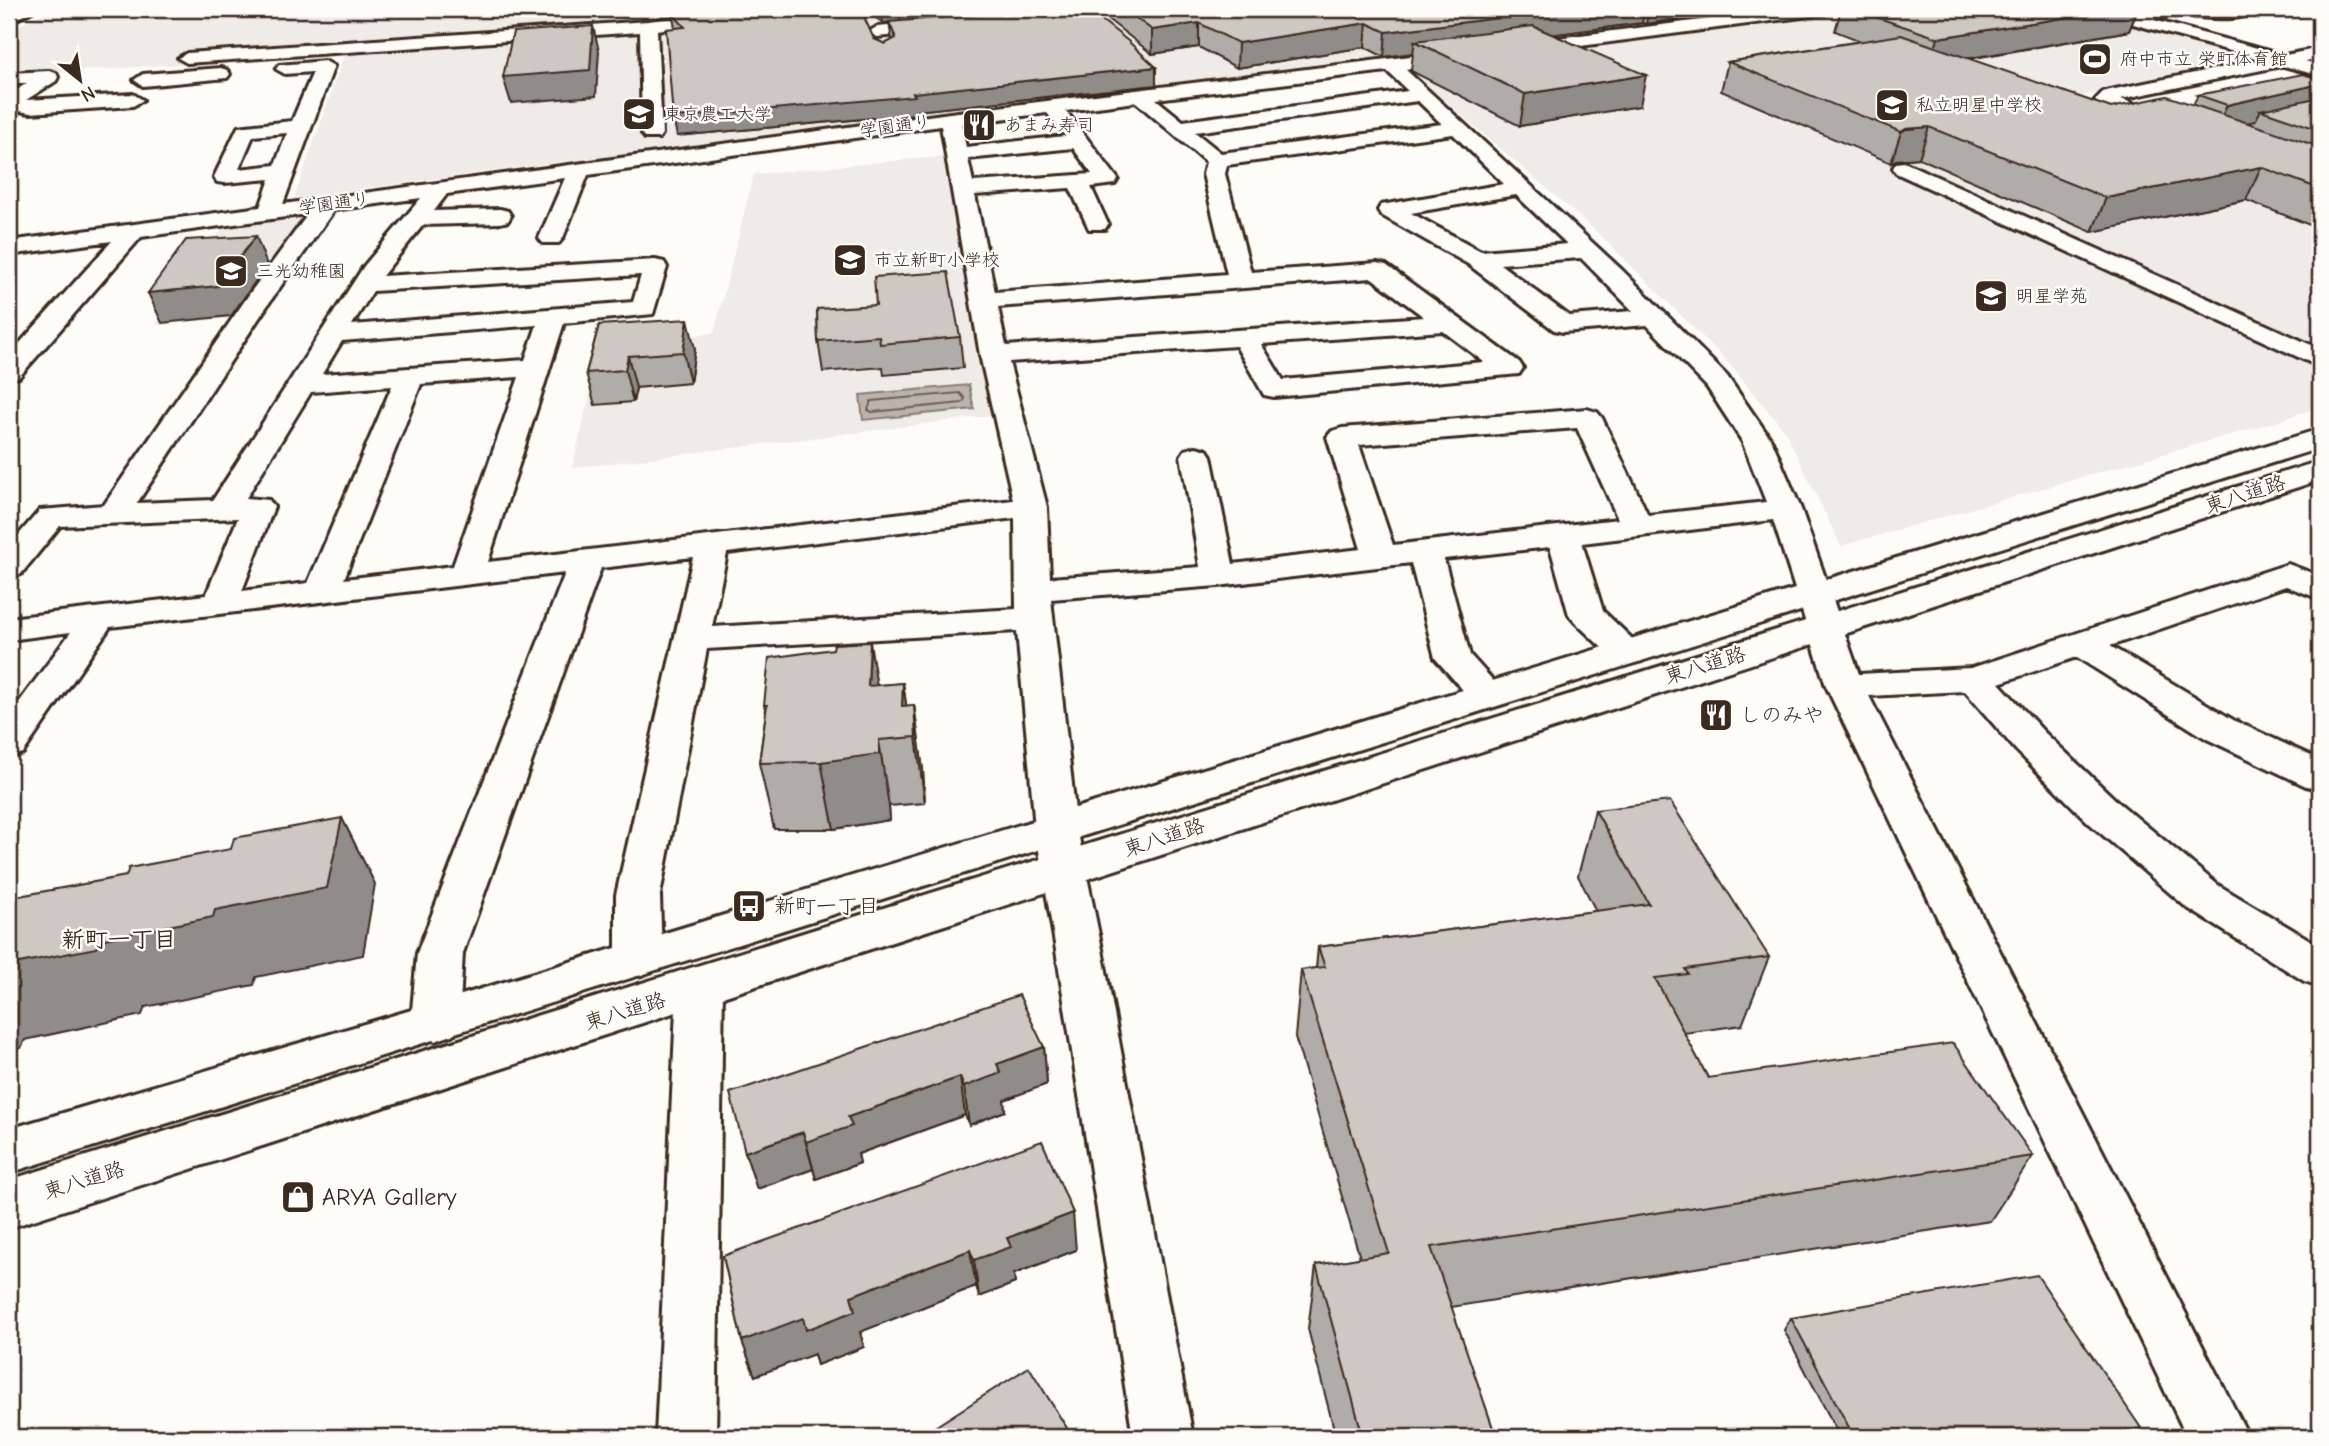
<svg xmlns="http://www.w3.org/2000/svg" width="2329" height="1446" font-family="'Comic Neue','Klee One',sans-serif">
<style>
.built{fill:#efece7}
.water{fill:#bbb4ad;stroke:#887d74;stroke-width:2}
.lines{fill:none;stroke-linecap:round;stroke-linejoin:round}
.shore{stroke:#6e6157;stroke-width:2}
.minor-casing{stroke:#3b2a1e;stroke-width:6}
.major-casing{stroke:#3b2a1e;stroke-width:6}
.minor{fill:#fdfcf7;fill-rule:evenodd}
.major{fill:#fdfcf7;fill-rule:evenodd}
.wall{fill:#b0aca7;stroke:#3b2a1e;stroke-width:2}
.shaded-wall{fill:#908c88;stroke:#3b2a1e;stroke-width:2}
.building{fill:#cdc8c2;stroke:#3b2a1e;stroke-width:2}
.labels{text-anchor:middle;stroke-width:5;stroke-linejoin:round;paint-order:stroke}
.far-poi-label{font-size:18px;fill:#3b2a1e;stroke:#fdfcf7;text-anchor:start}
.far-street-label{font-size:18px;fill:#3b2a1e;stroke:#fdfcf7}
.street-label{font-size:21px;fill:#3b2a1e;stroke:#fdfcf7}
.poi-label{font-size:21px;fill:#3b2a1e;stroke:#fdfcf7;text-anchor:start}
.neighbourhood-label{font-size:23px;font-weight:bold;fill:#3b2a1e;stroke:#fdfcf7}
.near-poi-label{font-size:24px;fill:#3b2a1e;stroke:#fdfcf7;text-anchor:start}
</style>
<rect width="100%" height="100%" fill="#fdfcf7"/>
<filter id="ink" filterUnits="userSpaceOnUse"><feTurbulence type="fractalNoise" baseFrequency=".0143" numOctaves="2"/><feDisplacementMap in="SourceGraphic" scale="14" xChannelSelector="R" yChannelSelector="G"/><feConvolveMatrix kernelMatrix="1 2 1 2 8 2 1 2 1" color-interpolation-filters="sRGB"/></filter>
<g filter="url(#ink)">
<g class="built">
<polygon points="52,9 1781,9 1628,32 1126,91 784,137 567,161 294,198 345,53 50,73 9,74 9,31"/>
<polygon points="1834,9 2080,9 2264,60 2078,97 2320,185 2320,406 2279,421 1841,546 1785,431 1725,359 1598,233 1406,67 1617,42"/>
<polygon points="946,156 996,415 572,468 602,345 714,333 754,174"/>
<polygon points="306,215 237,317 156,325 225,225"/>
</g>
<polygon class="water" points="969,385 974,409 863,420 860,395"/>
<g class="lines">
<polygon class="shore" points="960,393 965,399 962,403 872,412 868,410 871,401"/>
<g class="minor-casing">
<g id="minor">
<polygon points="15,9 36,9 9,23 9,12"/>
<polygon points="747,9 793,9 785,14 657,30 662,134 659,138 645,138 642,134 640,32 187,63 178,58 187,53 648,21"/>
<path d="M1791,9H1833L1825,14L1405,69L1623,271L1727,376L1772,441L1801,509L1859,674L1971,668L2288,564L2320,576V599L2286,586L2110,646L2235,721L2320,760V789L2306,786L2207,739L2077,657L1999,683L2044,732L2119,803L2218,885L2320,946V986L2304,981L2186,907L2089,823L2016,750L1965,691L1869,696L2249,1437H2187L1826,686L1773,520L1582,543L1603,611L1647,653L1642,661L1629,664L1616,661L1575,622L1569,615L1550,547L1444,559L1470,655L1507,696L1501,704L1488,708L1475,704L1435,658L1411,563L1218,586L1051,599L1077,828L1101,944L1193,1437H1133L1055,944L1035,828L1017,631L707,649L660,895L662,958L655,970L639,976L623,970L616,958V895L693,557L601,568L463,953L459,1022L452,1035L435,1041L418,1035L411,1022L417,953L565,573L110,627L23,753L9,757V716L71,632L9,640V618L206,595L238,518L60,526L21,574L9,577V546L40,510L104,505L250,293L308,214L141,237L19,377L9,379V355L112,241L9,255V241L260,207L270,179L225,183L217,182L214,177L238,127L292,121L313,72L285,74L276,69L279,65L325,61L334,66L283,204L950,113ZM1387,71L1408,91L1183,121L1156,99ZM1418,101L1442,124L1221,153L1195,132ZM1136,102L1206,162L1203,174L1227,274L995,292L975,195L1070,188L1089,229H1105L1108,224L1091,187L1115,184L1118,179L1066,111ZM1047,113L1065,136L966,147L961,124ZM941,126L980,355L1013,500L488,562L564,323L653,314L667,267L664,262L655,260L382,276L423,225L500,223L508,221L511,216L508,211L500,209L434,211L447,194L565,178L539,238L543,243H559L563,238L588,175ZM287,133L275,165L239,169L253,136ZM1453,134L1504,184L1381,205L1378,210L1381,215L1468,264L1554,330L1563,332L1647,325L1707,387L1742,441L1766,502L1648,515L1602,418L1597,412L1587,409L1342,428L1332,431L1327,437L1361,549L1233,564L1211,456L1207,450L1196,447L1185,450L1181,456L1200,567L1050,578L1047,507L1009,362L1236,346L1264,395L1274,397L1519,374L1523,368L1519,362L1386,265L1377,263L1251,272L1225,174L1227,165ZM1073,148L1092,174L973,182L968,159ZM1516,195L1567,244L1481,251L1411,213ZM421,198L364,266L213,500L137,503L271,300L334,210ZM1581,258L1633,311L1569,316L1500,264ZM641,275L633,302L352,325L373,291ZM1372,278L1424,317L1006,346L998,307ZM537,325L525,360L322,374L342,341ZM1443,331L1484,362L1283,380L1261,344ZM519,377L453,566L344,579L421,384ZM392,386L308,583L242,591L274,507L269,500L246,498L311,392ZM1577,428L1618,519L1393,545L1359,445ZM1015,518L1016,609L712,627L727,553Z"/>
<path d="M2157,9H2258C2242,26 2193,14 2171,16C2158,17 2145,21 2132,23L2124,18L2126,14Z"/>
<polygon points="943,21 949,22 951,26 949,30 877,37 868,32 877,27"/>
<polygon points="2320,48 2320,58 2121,99 2177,119 2180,123 2177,127 2170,129 2098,104 2095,100 2103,92 2110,90"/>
<polygon points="221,68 227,70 230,74 227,78 143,86 134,80 143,74"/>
<polygon points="49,71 56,73 58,77 56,81 26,100 133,94 143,100 133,106 30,113 9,109 9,95 27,83 9,83 9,73"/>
<polygon points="1904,162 2320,349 2320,367 1896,173 1893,168 1896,163"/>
<polygon points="700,969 717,974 723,987 716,1437 656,1437 677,987 683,974"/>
</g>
</g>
<g class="major-casing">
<g id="major">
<polygon points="2088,9 2113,9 2320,65 2320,76 2090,12"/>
<polygon points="2320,429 2320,448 9,1173 9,1129 435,1003"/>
<polygon points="2320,461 2320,480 9,1228 9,1180"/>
</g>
</g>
<use href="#minor" class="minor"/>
<use href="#major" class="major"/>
</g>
<g class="wall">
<polygon points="660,9 854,9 874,39 885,44 892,40 889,23 883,23 868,12 867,9 1088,9 1156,67 1156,85 916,111 917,114 677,136 675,28 673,16 663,17 661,14"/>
<polygon points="1095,9 1732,9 1731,10 1646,24 1642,23 1552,34 1640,106 1520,126 1411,71 1413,53 1384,57 1365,47 1237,68 1199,47 1152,54"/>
<polygon points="1841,9 2138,9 2129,31 1969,59 2111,108 2193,105 2198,95 2320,79 2320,229 2246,200 2092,232 1919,158 1896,160 1891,163 1721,91 1728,62 1861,41 1835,31"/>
<polygon points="817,309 960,337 963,368 884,375 883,367 823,372 818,341"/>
<polygon points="599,325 695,349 690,383 636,388 633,402 595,405 586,373"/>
<polygon points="903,683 906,706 914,705 923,770 925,803 889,806 890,820 834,829 774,829 759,763 766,712 764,705 877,685"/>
<polygon points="1595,810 1769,957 1742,1025 1684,1033 1708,1078 2033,1156 1990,1221 1451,1307 1496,1437 1336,1437 1308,1329 1316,1265 1360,1258 1295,1037 1301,970 1316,968 1318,947 1596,911 1578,876"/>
<polygon points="1044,1047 1047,1084 1004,1100 1005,1111 969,1125 965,1115 858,1154 860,1163 816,1179 813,1169 757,1189 745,1152"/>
<polygon points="1076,1250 1014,1274 1015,1283 979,1297 976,1286 860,1332 864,1347 817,1365 814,1354 755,1376 742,1341 723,1256"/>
<polygon points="1791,1318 2141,1428 2132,1437 1840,1437 1784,1330"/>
</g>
<g class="shaded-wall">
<polygon points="661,9 741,9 663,17"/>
<polygon points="881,9 1063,9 883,23"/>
<polygon points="1571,9 1644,9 1642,23 1434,50 1415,41 1413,53 1384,57 1386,32"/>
<polygon points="1649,9 1732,9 1731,10 1646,24"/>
<polygon points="2119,9 2138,9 2129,31 1930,65 1938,38"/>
<polygon points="1199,23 1199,47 1152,54 1152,30"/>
<polygon points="1367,23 1365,47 1237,68 1238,43"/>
<polygon points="593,26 599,51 596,96 511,103 503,77"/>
<polygon points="1156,67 1156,85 916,111 917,114 677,136 673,118"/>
<polygon points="1646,75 1640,106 1520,126 1525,94"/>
<polygon points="2320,84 2320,103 2261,110 2255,121 2216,130 2227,105"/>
<polygon points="1929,127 1919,158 1896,160 1891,163 1901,132 1906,129"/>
<polygon points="2261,167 2246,200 2092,232 2106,198"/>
<polygon points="256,236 267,265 231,316 162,323 148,293"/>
<polygon points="688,319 695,349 690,383 683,352"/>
<polygon points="628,356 636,388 633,402 625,370"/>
<polygon points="870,642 880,706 879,741 889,806 890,820 834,829 821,762 868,686"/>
<polygon points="903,683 911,737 902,706"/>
<polygon points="914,705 923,770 925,803 916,737"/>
<polygon points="342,818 375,884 363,955 256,977 254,985 145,1007 142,1015 25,1040 21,1048 9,1051 9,965 99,940 215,910"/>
<polygon points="1044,1047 1047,1084 1004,1100 1005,1111 969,1125 964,1087 997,1064"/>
<polygon points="960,1077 965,1115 858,1154 860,1163 816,1179 806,1142 848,1117"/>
<polygon points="803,1132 813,1169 757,1189 745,1152"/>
<polygon points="1073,1213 1076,1250 1014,1274 1015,1283 979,1297 974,1260 1007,1238"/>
<polygon points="970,1250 976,1286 860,1332 864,1347 817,1365 814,1354 755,1376 742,1341 851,1296"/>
</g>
<g class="building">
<polygon points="716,9 854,9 864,17 874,39 885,44 896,38 889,22 1046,9 1088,9 1128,41 1156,67 913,93 915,96 673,118 666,29 685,27 673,14"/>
<polygon points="1124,9 1571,9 1386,32 1367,23 1238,43 1199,23 1152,30"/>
<polygon points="1852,9 2119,9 1938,38"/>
<polygon points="593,26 590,70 503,77 513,32"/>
<polygon points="1533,26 1646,75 1525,94 1415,41"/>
<polygon points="1901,35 2111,108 2167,96 2320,147 2320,189 2261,167 2106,198 1929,127 1906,129 1901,132 1728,62"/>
<polygon points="2303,74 2320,79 2320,84 2227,105 2198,95"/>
<polygon points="2320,97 2320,130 2261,110"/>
<polygon points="256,236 218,286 148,293 186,240"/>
<polygon points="948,272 960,337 880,344 879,336 818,341 817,309 876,305 874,277"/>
<polygon points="688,319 683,352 628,356 625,370 586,373 599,325"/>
<polygon points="870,642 868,686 903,683 902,706 914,705 916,737 879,740 879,754 821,762 759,763 767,705 764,705 769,658 833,649 834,644"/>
<polygon points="1670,801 1769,957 1685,969 1688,974 1655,978 1708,1078 1953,1043 2033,1156 1431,1247 1496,1437 1363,1437 1316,1265 1389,1253 1301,970 1325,967 1318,947 1649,904 1595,810"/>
<polygon points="342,818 327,888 215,910 213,917 99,940 96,948 9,965 9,903 11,902 14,897 126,876 129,868 231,849 234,838"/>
<polygon points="1019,995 1044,1047 997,1064 1001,1073 964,1087 960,1077 848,1117 852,1126 806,1142 803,1132 745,1152 730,1093"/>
<polygon points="1042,1141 1073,1213 1007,1238 1011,1247 974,1260 970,1250 851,1296 855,1311 806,1330 803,1318 742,1341 723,1256"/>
<polygon points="2037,1275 2141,1428 2093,1437 1854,1437 1791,1318"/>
<polygon points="1029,1367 1070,1433 1064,1437 919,1437"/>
</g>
</g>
<defs>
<g id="stadium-square" transform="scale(1.75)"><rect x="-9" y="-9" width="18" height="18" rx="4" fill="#3b2a1e" stroke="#fdfcf7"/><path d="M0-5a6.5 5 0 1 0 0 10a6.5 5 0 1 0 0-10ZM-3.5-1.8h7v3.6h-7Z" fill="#fff"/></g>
<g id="school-square" transform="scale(1.75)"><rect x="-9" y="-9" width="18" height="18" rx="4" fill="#3b2a1e" stroke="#fdfcf7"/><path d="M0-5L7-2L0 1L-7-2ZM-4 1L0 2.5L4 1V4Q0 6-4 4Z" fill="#fff"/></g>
<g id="university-square" transform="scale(1.75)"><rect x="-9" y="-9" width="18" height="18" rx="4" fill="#3b2a1e" stroke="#fdfcf7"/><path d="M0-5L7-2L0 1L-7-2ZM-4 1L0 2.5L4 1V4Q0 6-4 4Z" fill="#fff"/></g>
<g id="restaurant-square" transform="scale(1.75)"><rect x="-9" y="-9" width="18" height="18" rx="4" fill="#3b2a1e" stroke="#fdfcf7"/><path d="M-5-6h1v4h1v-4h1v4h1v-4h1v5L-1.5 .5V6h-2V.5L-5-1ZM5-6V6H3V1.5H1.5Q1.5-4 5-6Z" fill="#fff"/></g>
<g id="bus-square" transform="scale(1.75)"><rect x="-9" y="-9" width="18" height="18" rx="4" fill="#3b2a1e" stroke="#fdfcf7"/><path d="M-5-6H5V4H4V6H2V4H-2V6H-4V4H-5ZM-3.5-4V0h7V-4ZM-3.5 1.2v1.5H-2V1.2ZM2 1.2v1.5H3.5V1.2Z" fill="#fff"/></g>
<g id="shop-square" transform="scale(1.75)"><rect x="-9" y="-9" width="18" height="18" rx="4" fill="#3b2a1e" stroke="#fdfcf7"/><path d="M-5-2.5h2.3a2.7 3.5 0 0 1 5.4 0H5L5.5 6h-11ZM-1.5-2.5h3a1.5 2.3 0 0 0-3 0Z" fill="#fff"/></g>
</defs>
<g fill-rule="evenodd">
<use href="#stadium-square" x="2095" y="59"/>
<use href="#school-square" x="1892" y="105"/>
<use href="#university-square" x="639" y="114"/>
<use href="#restaurant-square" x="979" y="125"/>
<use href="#school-square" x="850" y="260"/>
<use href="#school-square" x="231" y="271"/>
<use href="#school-square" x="1991" y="296"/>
<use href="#restaurant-square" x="1716" y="715"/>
<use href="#bus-square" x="749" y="906"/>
<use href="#shop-square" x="298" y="1197"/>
</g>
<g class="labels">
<g class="far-poi-label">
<text x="2120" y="65">府中市立 栄町体育館</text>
<text x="1916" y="111">私立明星中学校</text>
<text x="664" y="120">東京農工大学</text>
<text x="1004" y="131">あまみ寿司</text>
<text x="874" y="266">市立新町小学校</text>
<text x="256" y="277">三光幼稚園</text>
<text x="2016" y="302">明星学苑</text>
</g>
<g class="far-street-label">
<text transform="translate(895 126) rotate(-8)" y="6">学園通り</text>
<text transform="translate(334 203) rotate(-8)" y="6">学園通り</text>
</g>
<g class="street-label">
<text transform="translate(2245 494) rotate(-18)" y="7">東八道路</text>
<text transform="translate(1705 665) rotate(-17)" y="7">東八道路</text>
<text transform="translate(1164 837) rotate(-18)" y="7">東八道路</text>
<text transform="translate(625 1011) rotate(-17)" y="7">東八道路</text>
<text transform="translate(84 1180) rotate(-17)" y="7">東八道路</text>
</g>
<g class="poi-label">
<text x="1740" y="722">しのみや</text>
<text x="774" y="913">新町一丁目</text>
</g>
<g class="neighbourhood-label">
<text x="119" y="947">新町一丁目</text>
</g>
<g class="near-poi-label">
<text x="322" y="1205">ARYA Gallery</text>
</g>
</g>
<rect width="2329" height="1446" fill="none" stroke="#fdfcf7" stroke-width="35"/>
<rect x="18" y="18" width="2294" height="1411" fill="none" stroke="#3b2a1e" stroke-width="2.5" filter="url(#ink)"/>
<g transform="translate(80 80) rotate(150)" stroke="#fdfcf7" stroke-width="5" paint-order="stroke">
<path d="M0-5L12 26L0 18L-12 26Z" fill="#3b2a1e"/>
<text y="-10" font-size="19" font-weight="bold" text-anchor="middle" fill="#3b2a1e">N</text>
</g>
</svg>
